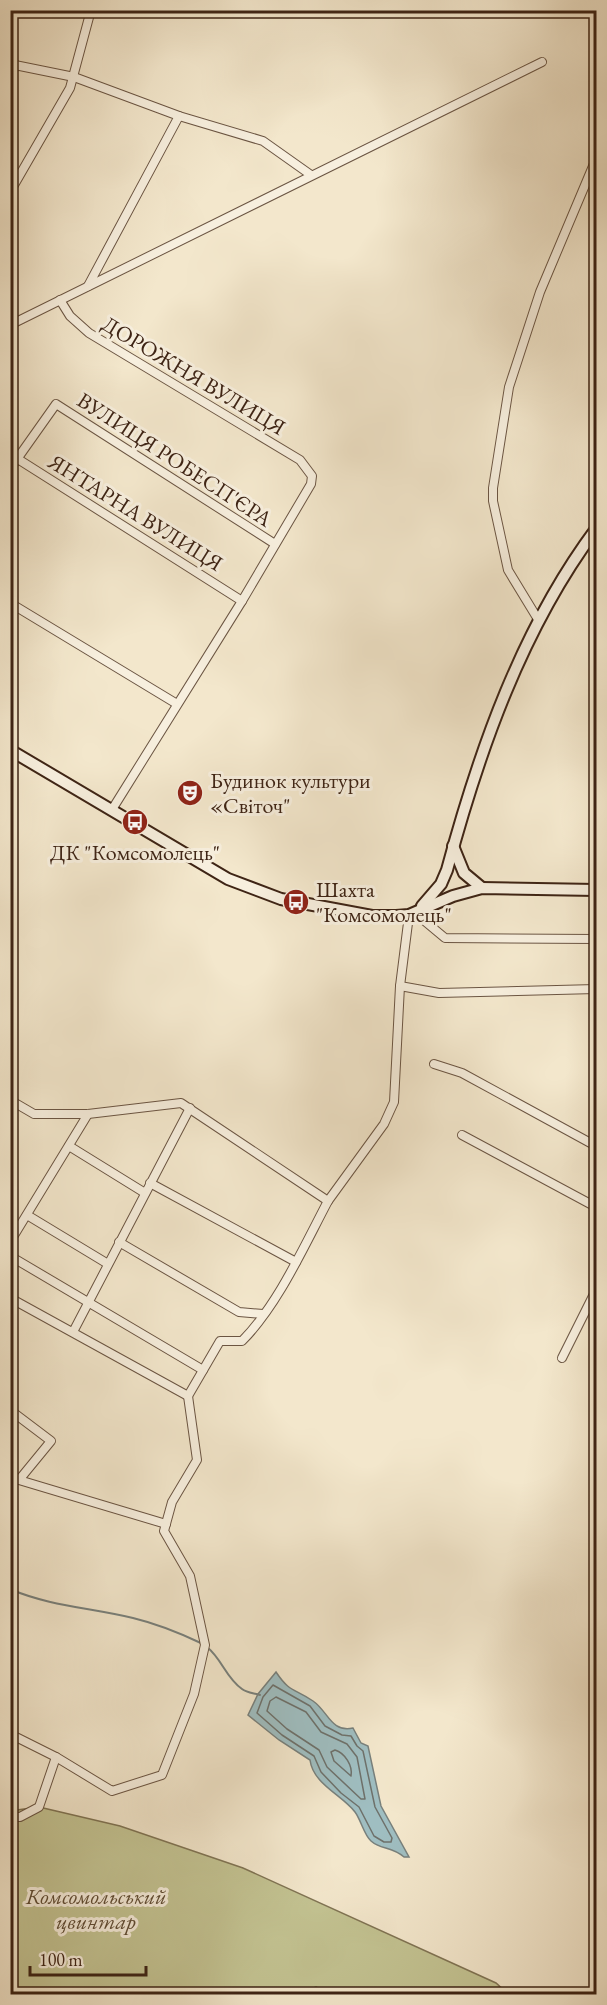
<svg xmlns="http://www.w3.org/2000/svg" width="607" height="2005" font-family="'EB Garamond',serif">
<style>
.green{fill:#c3c392;stroke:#807454;stroke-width:1.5}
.water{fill:#9fbec1;stroke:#78807c;stroke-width:1.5}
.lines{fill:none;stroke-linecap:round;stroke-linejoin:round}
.shore{stroke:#6e716b;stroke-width:1.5}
.stream{stroke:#78807c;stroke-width:2}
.street-casing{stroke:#6b5543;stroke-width:10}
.secondary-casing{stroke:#3e2415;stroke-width:14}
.street{stroke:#f7efde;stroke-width:8}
.secondary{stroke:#f7efde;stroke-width:10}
.labels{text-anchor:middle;stroke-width:6;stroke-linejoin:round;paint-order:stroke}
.street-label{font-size:22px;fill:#3e2415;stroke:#f7efde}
.poi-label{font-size:22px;fill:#3e2415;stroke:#f7efde;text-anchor:start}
.park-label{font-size:22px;font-style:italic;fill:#5f4c34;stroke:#f7efde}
</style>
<rect width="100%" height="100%" fill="#f3e7cc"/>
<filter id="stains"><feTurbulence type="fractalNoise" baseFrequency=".00333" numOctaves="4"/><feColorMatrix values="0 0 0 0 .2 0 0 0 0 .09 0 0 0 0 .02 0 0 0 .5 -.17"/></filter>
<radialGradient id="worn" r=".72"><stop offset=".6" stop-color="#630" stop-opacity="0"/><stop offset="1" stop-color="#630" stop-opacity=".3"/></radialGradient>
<polygon class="green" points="39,1807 120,1826 243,1868 496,1983 508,1994 333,1994 316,1987 297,1994 198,1994 178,1991 175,1994 11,1994 10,1811"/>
<path class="water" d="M276,1672C290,1693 294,1688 313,1701C328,1711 331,1733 353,1728L361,1743L368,1746L381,1806L409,1857H404C391,1846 381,1850 371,1841C364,1835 361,1820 355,1812C342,1795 313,1784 310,1760L279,1740L248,1715L258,1694Z"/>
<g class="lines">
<g class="shore">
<polygon points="273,1685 310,1706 325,1726 342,1735 351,1736 357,1746 363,1751 375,1807 392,1838 391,1842 384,1842 374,1836 359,1807 341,1793 321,1772 314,1756 282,1735 257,1713 263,1697"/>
<polygon points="276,1697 306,1712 321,1732 347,1744 357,1757 365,1799 361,1799 327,1767 319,1750 287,1729 267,1711 270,1701"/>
<path d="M335,1750C345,1753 353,1766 351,1776L334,1761L331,1752Z"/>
</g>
<g class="stream">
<path d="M10,1589C49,1606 92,1608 133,1618C158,1624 180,1633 203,1644"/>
<path d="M207,1647C222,1659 226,1678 242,1689C247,1693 254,1693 260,1695"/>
</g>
<g class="street-casing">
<g id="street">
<polyline points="10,64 74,77 179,116 88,286"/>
<polyline points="10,76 16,65"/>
<polyline points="179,116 263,141 311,175"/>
<polyline points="10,192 70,88 91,10"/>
<polyline points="60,300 70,316 89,333 300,460 312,476 311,484 242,601 113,808"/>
<polyline points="10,325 542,62"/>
<polyline points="10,454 242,601"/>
<polyline points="10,469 56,404 275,544"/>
<polyline points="10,603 177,704"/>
<polyline points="539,621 508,570 493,501 493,488 509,387 540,292 596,159"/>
<polyline points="415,913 445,938 596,939"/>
<polyline points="400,986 439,993 596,989"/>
<polyline points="434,1064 462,1073 596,1146"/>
<polyline points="10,1100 34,1114 88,1114 181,1103 328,1201 384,1124 394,1102 400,986 409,915"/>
<polyline points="462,1135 596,1207"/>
<polyline points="69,1146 145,1193"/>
<polyline points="150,1183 296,1262"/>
<polyline points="27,1215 108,1264"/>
<polyline points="10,1242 88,1114"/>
<polyline points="119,1242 239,1312 263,1314"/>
<polyline points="10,1256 203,1370"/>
<path d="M10,1298L188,1396L220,1341H242C278,1305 304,1246 328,1201"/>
<polyline points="73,1332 190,1108"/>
<polyline points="562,1358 596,1290"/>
<polyline points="10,1410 51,1441 19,1480 166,1524"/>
<polyline points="10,1734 56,1757 112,1791 162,1775 194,1694 205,1645 190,1576 164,1531 172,1502 197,1460 188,1396"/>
<polyline points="10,1817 20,1817 39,1807 56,1757"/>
</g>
</g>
<g class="secondary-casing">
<g id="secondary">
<polyline points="10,750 228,879 281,899 372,916 396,916 409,915 453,896 482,888 596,890"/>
<polyline points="453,846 464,873 482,888"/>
<path d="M422,906L441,884L447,870C479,751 522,628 596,529"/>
</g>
</g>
<use href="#street" class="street"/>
<use href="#secondary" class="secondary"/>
</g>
<defs>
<g id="theatre-disc" transform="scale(1.35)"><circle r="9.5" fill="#8f2418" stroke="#f7efde"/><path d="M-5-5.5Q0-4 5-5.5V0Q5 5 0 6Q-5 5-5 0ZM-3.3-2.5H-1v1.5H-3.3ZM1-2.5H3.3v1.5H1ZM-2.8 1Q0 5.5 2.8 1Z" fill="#fff"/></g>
<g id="bus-disc" transform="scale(1.35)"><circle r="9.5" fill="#8f2418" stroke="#f7efde"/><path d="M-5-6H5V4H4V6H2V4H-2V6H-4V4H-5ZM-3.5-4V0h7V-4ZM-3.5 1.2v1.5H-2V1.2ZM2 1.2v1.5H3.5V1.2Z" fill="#fff"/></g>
</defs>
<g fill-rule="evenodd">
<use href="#theatre-disc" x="190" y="793"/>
<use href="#bus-disc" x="135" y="822"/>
<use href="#bus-disc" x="296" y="902"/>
</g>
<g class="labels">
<g class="street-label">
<text transform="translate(194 375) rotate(31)" y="8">ДОРОЖНЯ ВУЛИЦЯ</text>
<text transform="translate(175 459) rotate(33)" y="8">ВУЛИЦЯ РОБЕСП'ЄРА</text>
<text transform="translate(136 512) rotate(32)" y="8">ЯНТАРНА ВУЛИЦЯ</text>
</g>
<g class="poi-label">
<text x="210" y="788">Будинок культури<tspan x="210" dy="25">«Світоч"</tspan></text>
<text x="135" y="860" text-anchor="middle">ДК "Комсомолець"</text>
<text x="316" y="897">Шахта<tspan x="316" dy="25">"Комсомолець"</tspan></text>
</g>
<g class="park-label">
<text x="96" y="1904">Комсомольський<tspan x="96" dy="25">цвинтар</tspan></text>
</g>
</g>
<rect width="607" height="2005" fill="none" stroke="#f3e7cc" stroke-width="36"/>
<rect x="12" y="12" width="583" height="1981" fill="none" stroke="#3e2415" stroke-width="3"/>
<rect x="18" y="18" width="571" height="1969" fill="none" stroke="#3e2415" stroke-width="1.5"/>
<path d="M30 1966v9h116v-9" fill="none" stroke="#3e2415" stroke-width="3"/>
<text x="39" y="1966" font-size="18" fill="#3e2415" stroke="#f7efde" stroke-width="4.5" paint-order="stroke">100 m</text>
<rect width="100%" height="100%" filter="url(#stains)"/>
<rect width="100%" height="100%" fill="url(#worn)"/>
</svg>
